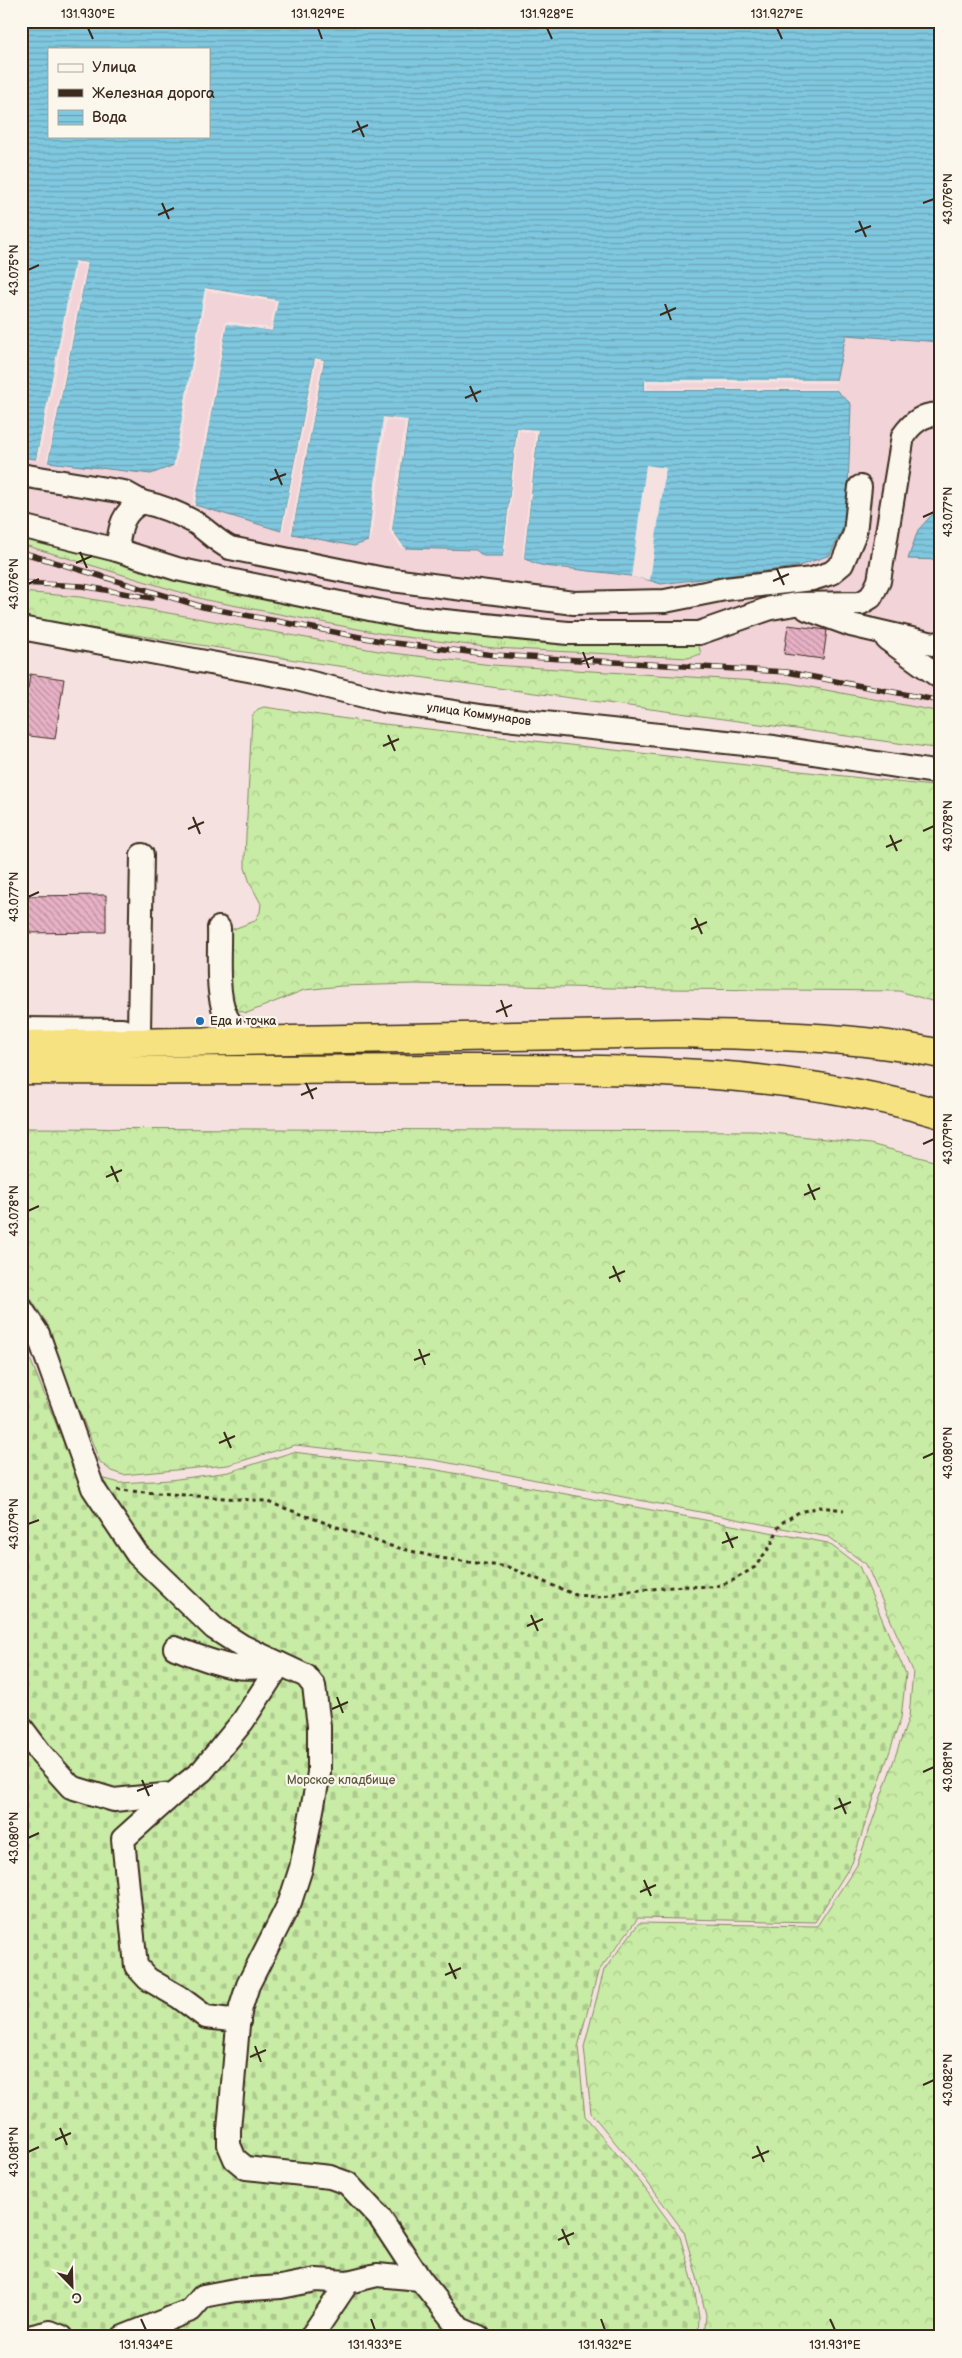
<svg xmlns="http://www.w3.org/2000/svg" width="962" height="2358" font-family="'Balsamiq Sans',sans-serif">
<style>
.built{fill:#f1d3d8}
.grass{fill:url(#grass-tufts);stroke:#828a62}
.forest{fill:url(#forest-crowns);stroke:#828a62}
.cemetery{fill:url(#cemetery-stones);stroke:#828a62}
.water{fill:url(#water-rules);stroke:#648992;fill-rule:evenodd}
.pier{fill:#f5e2e0}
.building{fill:url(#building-back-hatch);stroke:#3b2a1e}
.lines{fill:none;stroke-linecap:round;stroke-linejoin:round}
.minor-casing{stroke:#3b2a1e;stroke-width:26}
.highway-casing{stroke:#3b2a1e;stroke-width:31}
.path{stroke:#3b2a1e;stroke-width:3;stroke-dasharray:4 4;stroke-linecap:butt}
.minor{stroke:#fbf7ec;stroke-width:22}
.highway{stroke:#f6e281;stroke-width:28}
.rail-casing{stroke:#3b2a1e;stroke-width:5.5}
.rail{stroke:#fbf7ec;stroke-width:4;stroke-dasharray:11;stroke-linecap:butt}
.ticks{fill:none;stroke:#3b2a1e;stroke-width:2}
.poi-dot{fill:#1f6fb2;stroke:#fbf7ec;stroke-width:2}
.labels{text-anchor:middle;stroke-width:4.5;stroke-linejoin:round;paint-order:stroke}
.street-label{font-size:12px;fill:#3b2a1e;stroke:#fbf7ec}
.poi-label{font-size:12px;fill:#3b2a1e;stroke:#fbf7ec;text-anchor:start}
.park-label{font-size:12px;fill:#5e5a40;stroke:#fbf7ec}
.neatline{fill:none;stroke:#3b2a1e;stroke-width:2}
.ticks-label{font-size:12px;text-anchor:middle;fill:#3b2a1e}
</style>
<defs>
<pattern id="grass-tufts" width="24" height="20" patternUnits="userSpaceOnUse" patternTransform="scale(1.25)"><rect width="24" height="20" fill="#c8eba5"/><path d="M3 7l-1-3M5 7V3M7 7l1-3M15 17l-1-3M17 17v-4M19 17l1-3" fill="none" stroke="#adca8e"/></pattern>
<pattern id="forest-crowns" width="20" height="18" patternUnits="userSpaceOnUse" patternTransform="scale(1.25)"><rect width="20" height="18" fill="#c8eba5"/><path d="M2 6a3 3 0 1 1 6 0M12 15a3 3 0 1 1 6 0" fill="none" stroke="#adca8e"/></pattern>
<pattern id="cemetery-stones" width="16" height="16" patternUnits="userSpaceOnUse" patternTransform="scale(1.25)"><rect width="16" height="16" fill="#c8eba5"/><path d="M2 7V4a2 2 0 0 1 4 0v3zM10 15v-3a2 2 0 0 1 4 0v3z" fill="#adca8e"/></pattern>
<pattern id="water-rules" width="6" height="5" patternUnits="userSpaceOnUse" patternTransform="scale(1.25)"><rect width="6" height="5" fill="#7fc8e0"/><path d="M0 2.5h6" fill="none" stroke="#69a3b5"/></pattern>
<pattern id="building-back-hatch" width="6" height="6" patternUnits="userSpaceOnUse" patternTransform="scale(1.25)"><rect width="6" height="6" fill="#e7b0c5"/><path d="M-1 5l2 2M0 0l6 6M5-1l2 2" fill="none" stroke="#bc8f9f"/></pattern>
</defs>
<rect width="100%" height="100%" fill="#f5e2e0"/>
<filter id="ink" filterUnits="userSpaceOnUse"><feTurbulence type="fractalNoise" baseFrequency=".02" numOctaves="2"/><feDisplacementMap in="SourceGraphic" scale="10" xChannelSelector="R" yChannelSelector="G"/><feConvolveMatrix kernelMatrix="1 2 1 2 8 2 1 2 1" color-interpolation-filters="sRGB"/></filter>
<g filter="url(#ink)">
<polygon class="built" points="75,261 88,263 151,474 174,465 205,288 278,300 272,331 227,324 195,505 281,531 315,358 324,360 293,534 383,417 408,420 476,550 483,556 517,428 538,430 525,558 538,566 585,570 650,580 661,584 796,567 830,555 849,503 851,404 645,390 645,380 835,380 846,335 941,342 941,505 918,530 908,558 941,560 941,737 21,608 21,457 36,459"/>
<polygon class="grass" points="21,534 113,558 174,578 698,643 701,654 688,658 494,648 389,635 206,600 21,544"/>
<g class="forest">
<polygon points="21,592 80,597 384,652 492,665 789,683 941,712 941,749 302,661 21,617"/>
<path d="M264,707L375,723L941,787V1004L899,991L663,989L415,984L341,986L304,990L247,1013C238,1011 233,1008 229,999L228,931L255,921L260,912L261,904L250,883L245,868V856L252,716L258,709Z"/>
<polygon points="21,1128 755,1131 870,1144 941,1163 941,2337 704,2337 706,2315 697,2277 684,2232 645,2179 591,2113 584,2047 604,1970 639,1923 817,1926 857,1865 909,1717 913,1671 866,1564 828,1537 434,1460 295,1445 228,1465 123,1475 111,1471 100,1462 64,1373 49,1327 31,1299 21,1289"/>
</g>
<polygon class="cemetery" points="21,1336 70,1459 86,1474 120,1483 170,1480 229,1472 293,1452 432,1469 828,1543 859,1566 906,1674 901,1718 852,1863 815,1922 638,1918 598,1972 578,2047 585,2116 641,2183 680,2237 693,2282 699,2317 698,2337 21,2337"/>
<g class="water">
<path d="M21,21H941V342L846,335L836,380L645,381V390H836L851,404L847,519L830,555L796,567L661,584C634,574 602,573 573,569C553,566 543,569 524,558L538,431L517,428L503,556H483L476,550L405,548L392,530L408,421L384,417L368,541L354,546L292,534L324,360L315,358L281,531L195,505L227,323L272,331L277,300L206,288L174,465L151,474L48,462L88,263L76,261L36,459L21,457ZM49,49H209V136H49Z"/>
<polygon points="941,505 941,560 908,559 918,530"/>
</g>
<g class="pier">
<polygon points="75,261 88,263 48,462 46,461 85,265 77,264 39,460 36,459"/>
<polygon points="205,288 278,300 272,331 227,324 195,505 192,505 225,322 227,321 270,328 275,302 207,291 176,466 173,468"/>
<polygon points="315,358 324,360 292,534 290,533 321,362 317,361 283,532 281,531"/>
<polygon points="645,380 836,380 836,383 648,383 647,388 836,388 836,390 645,390"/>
<polygon points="383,417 408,420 392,530 405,548 401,548 389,530 405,422 386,420 371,541 368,541"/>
<polygon points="517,428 538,430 524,558 522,558 535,433 519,431 505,556 503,556"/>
<polygon points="646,465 666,468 650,580 631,577"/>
</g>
<g class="building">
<polygon points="788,625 827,630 823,659 784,654"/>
<polygon points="30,674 64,679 55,739 21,735 25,688 28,689"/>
<polygon points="106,895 106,932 21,933 21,896"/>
</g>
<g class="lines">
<g class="minor-casing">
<g id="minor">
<polyline points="21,475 124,492 142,502"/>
<path d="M21,526L117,550L177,569L330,601L414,618L568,633H699L771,608L796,604L861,603L871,597L879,581L903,436C912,423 924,412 941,415"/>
<path d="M117,550C120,528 121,513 142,502C161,506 178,513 194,522C207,530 216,541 230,548L384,579L574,603L665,601L725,589L812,579L831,573L842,564L855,533L860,487"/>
<polyline points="807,609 851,625 933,644 941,643"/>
<polyline points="21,628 292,678 384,701 487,717 774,747 941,773"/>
<polyline points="887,639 941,678"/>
<path d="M219,928C220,954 214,1004 231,1024C238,1032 247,1036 257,1042"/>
<polyline points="21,1029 122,1030"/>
<polyline points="139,1031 142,855"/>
<polyline points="21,1308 38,1334 93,1488 137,1554 214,1628 242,1646 306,1676 314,1686 319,1726 319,1773 301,1868 290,1902 248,1985 241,2007 238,2025 229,2130 229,2145 235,2159 246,2168 330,2177 347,2183 380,2218 420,2279 460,2329 479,2337"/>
<path d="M21,1727L42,1755L71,1787L114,1800L173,1794L202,1771L243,1721L280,1664C236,1674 216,1663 175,1648"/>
<polyline points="173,1794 123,1839 136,1966 148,1979 179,1997 206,2017 239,2021"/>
<polyline points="29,2337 50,2332 62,2337"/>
<polyline points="123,2337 191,2310 203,2296 235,2290 281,2287 316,2280 348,2282"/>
<polyline points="311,2337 348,2282 377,2275 420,2279"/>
</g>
</g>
<g class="highway-casing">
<g id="highway">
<path d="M21,1045L676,1033C764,1036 854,1035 941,1054"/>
<path d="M21,1070C165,1071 309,1070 453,1069C617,1069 782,1067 941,1114"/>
</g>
</g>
<polyline class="path" points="117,1490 265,1501 387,1545 439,1558 508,1567 576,1595 598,1597 630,1591 683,1586 714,1587 732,1581 755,1567 771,1545 780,1524 799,1512 820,1507 844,1510"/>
<use href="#minor" class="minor"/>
<use href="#highway" class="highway"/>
<g class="rail-casing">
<g id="rail">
<polyline points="21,552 203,607 386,642 494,655 787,672 941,701"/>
<polyline points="21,583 82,586 152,598"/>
</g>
</g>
<use href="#rail" class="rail"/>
</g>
</g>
<path class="ticks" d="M88,28L93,39M318,28L322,39M547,28L552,39M777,28L782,39M357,121L364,137M352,132L368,125M162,203L169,219M923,203L934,199M158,215L174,208M859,221L866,237M855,232L871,226M28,270L39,265M665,304L671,320M660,315L676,308M470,386L477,402M465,398L481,391M275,469L282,485M270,480L286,474M923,517L934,512M80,552L87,568M76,563L92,556M777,569L784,585M773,581L789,574M28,584L39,579M583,652L589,668M578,663L594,657M388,735L395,751M383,746L399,739M193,817L200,834M188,829L204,822M923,831L934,826M890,835L897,851M886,847L902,840M28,897L39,892M695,918L702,934M691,929L707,922M501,1000L507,1017M496,1012L512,1005M306,1083L313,1099M301,1095L317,1088M923,1144L934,1139M111,1166L118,1182M106,1177L122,1170M808,1184L815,1200M804,1195L820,1188M28,1211L39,1206M613,1266L620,1282M609,1278L625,1271M419,1349L425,1365M414,1360L430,1354M224,1432L231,1448M219,1443L235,1436M923,1458L934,1453M28,1524L39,1520M726,1532L733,1548M722,1543L738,1537M531,1615L538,1631M527,1626L543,1619M337,1697L343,1713M332,1709L348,1702M923,1772L934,1767M142,1780L149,1796M137,1791L153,1785M839,1798L846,1814M834,1809L851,1802M28,1838L39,1833M644,1880L651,1896M640,1892L656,1885M449,1963L456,1979M445,1975L461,1968M255,2046L261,2062M250,2057L266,2050M923,2085L934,2080M60,2128L67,2145M55,2140L71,2133M757,2146L764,2162M28,2152L39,2147M752,2158L769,2151M562,2229L569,2245M558,2240L574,2233M141,2319L146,2330M371,2319L375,2330M601,2319L605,2330M830,2319L835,2330"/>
<circle class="poi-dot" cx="200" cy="1021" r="5"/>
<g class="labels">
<g class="street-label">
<text transform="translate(479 714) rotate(8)" y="4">улица Коммунаров</text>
</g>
<g class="poi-label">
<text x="210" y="1025">Еда и точка</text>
</g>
<g class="park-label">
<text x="341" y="1784">Морское кладбище</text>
</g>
</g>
<rect width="962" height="2358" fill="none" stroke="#fbf7ec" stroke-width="55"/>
<rect x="48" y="48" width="162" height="90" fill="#fbf7ec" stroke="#aea59a"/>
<rect x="58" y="64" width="25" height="8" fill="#fbf7ec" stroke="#aea59a"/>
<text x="92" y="72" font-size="15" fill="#3b2a1e">Улица</text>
<rect x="58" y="89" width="25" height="8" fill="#3b2a1e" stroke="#aea59a"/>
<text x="92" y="98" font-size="15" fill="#3b2a1e">Железная дорога</text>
<rect x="58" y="110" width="25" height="15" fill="url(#water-rules)" stroke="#aea59a"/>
<text x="92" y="122" font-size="15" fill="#3b2a1e">Вода</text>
<g transform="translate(72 2286) rotate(157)" stroke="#fbf7ec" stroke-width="4" paint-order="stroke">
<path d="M0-4L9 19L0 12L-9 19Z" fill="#3b2a1e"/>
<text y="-8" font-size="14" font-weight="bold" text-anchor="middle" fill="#3b2a1e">С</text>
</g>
<rect x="28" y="28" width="906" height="2302" class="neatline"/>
<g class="ticks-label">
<text x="88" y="18">131.930°E</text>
<text x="318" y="18">131.929°E</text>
<text x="547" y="18">131.928°E</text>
<text x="777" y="18">131.927°E</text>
<text transform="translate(948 199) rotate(-90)" y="4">43.076°N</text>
<text transform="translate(14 270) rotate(-90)" y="4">43.075°N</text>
<text transform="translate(948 512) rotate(-90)" y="4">43.077°N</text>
<text transform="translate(14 584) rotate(-90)" y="4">43.076°N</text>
<text transform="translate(948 826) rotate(-90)" y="4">43.078°N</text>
<text transform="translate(14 897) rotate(-90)" y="4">43.077°N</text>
<text transform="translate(948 1139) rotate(-90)" y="4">43.079°N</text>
<text transform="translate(14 1211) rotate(-90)" y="4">43.078°N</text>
<text transform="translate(948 1453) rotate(-90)" y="4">43.080°N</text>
<text transform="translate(14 1524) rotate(-90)" y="4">43.079°N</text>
<text transform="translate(948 1767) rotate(-90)" y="4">43.081°N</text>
<text transform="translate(14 1838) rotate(-90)" y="4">43.080°N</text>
<text transform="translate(948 2080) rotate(-90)" y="4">43.082°N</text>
<text transform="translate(14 2152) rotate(-90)" y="4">43.081°N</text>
<text x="146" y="2349">131.934°E</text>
<text x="375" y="2349">131.933°E</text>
<text x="605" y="2349">131.932°E</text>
<text x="835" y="2349">131.931°E</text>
</g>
</svg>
